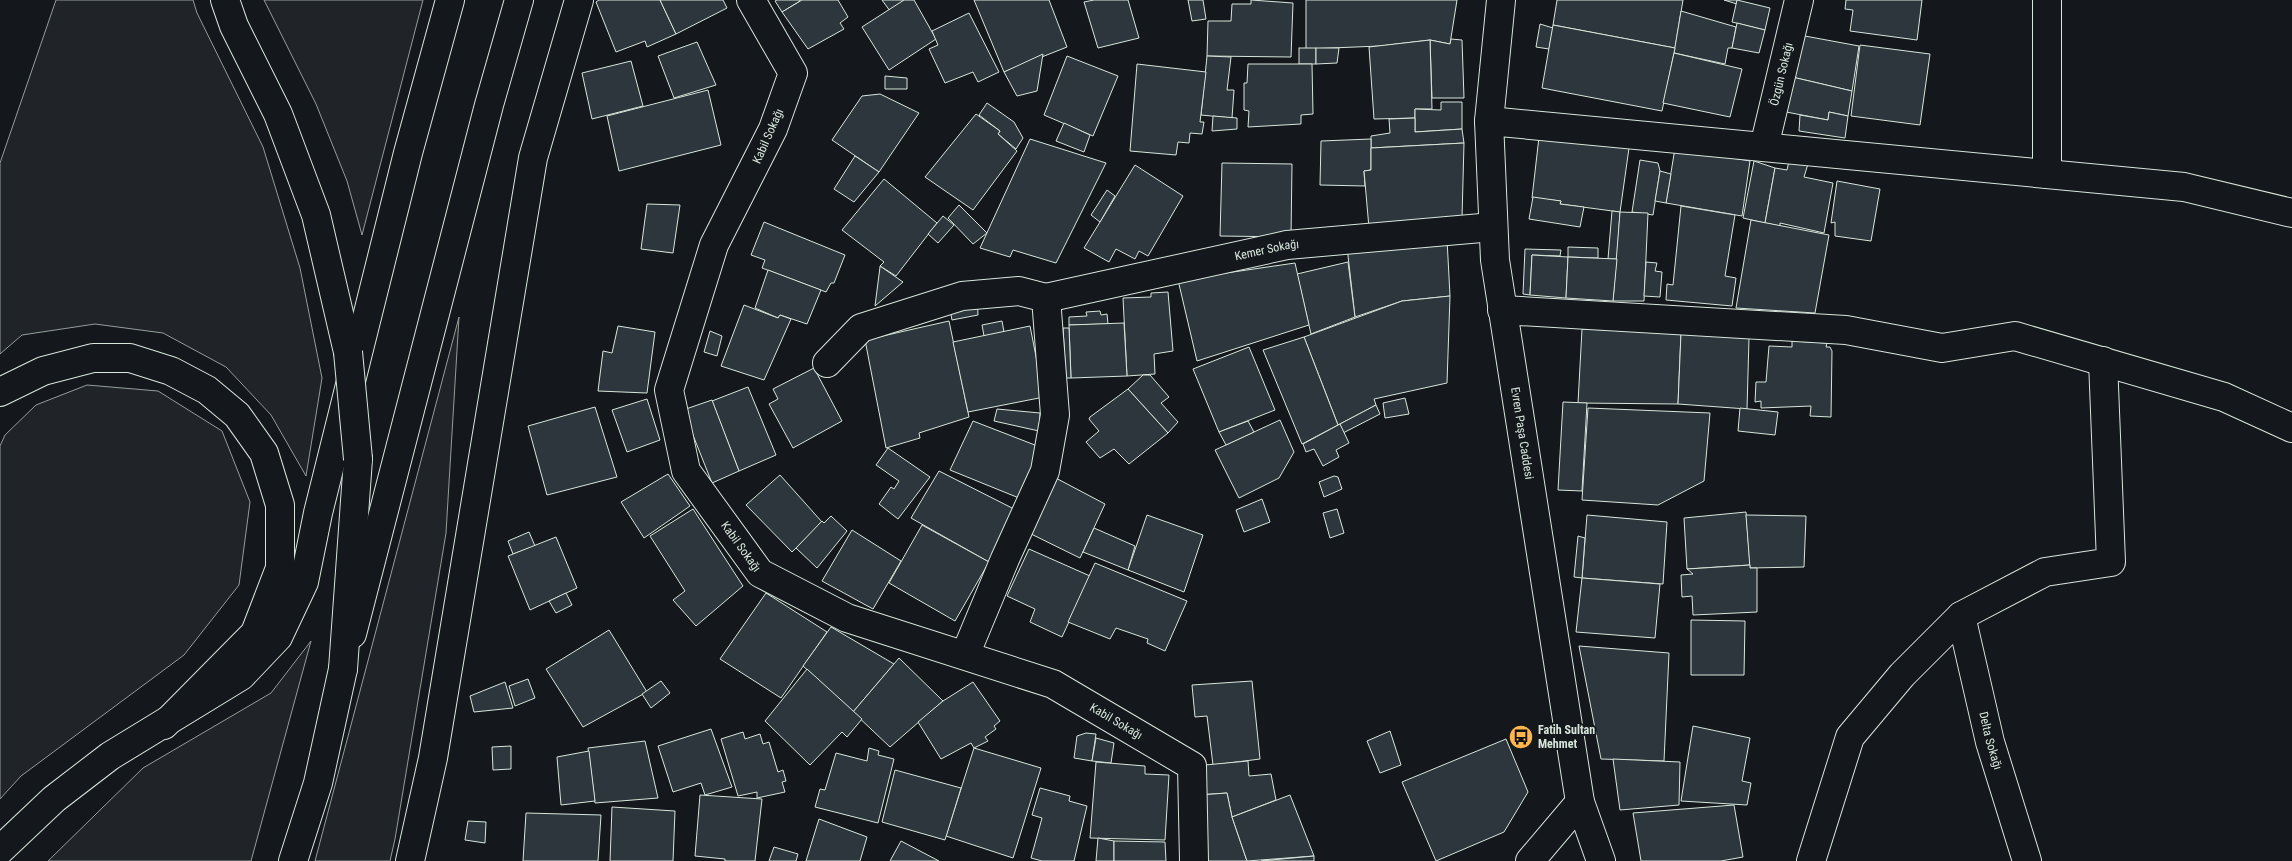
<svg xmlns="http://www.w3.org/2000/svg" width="2292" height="861" font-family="'Roboto Condensed',sans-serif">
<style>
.green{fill:#202428;stroke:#939e99}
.building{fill:#2c363c;stroke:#d8e6dc}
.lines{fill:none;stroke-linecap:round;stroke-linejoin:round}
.minor-casing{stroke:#d8e6dc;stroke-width:30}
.secondary-casing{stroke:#d8e6dc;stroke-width:30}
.primary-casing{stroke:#d8e6dc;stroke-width:30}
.trunk-casing{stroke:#d8e6dc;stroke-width:30}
.motorway-casing{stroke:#d8e6dc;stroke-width:30}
.minor{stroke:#14181c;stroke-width:28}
.secondary{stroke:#14181c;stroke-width:28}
.primary{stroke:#14181c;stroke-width:28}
.trunk{stroke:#14181c;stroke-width:28}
.motorway{stroke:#14181c;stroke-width:28}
.motorway-bridge-casing{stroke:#d8e6dc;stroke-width:30;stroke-linecap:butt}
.motorway-bridge{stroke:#14181c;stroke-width:28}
.labels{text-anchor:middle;stroke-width:4;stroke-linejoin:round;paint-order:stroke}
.street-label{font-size:12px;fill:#d8e6dc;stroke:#14181c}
.poi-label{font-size:12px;font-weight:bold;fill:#d8e6dc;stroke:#14181c;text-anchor:start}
</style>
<rect width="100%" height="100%" fill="#14181c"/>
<g class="green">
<polygon points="56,0 193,0 197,13 263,147 300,268 322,378 306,476 271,415 226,367 163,333 95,324 22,335 0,354 0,163"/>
<polygon points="264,0 423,0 362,235 347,181 316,104"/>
<polygon points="459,317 446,533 395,839 390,861 315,861"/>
<polygon points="87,385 158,391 222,431 250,502 239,585 184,655 21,776 0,799 0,446 5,435 36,405"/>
<polygon points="311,641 251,861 48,861 143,768 271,693"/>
</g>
<g class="building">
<polygon points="599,0 660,0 676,34 647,47 645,41 616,52 596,2"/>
<polygon points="660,0 723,0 727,8 676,34"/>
<polygon points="777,0 800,0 800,1 782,12 775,1"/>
<polygon points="802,0 838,0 848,17 840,23 844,29 808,49 782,12"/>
<polygon points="882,0 904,0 890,11"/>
<polygon points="904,0 914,0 936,39 889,70 862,27"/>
<polygon points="974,0 1049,0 1067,47 1004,72"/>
<polygon points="1094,0 1128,0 1139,38 1098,48 1084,2"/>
<polygon points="1188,0 1203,0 1206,19 1192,21"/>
<polygon points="1251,0 1293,3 1291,57 1207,56 1208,21 1231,21 1232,4 1251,4"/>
<polygon points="1306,0 1457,0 1450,44 1430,40 1380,46 1306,49"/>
<polygon points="1557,0 1683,0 1675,48 1553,25"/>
<polygon points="1724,0 1737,0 1737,4"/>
<polygon points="1737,0 1770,8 1765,30 1732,22"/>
<polygon points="1846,0 1922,0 1917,40 1850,31 1853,10 1845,9"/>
<polygon points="1681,11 1736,27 1732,48 1728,48 1725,64 1674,53"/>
<polygon points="969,13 999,72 978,82 973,72 945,83 929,49 938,45 932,31"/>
<polygon points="1737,23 1765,30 1759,53 1732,48"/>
<polygon points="1540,24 1553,28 1549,49 1536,47"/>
<polygon points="1553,25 1675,48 1662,111 1542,88"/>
<polygon points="1794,34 1859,46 1852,91 1788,76"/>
<polygon points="1451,39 1462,40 1464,98 1432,98 1430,40 1450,44"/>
<polygon points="1430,40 1432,109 1415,109 1415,118 1374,119 1369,47"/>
<polygon points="697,42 716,85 674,98 658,56"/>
<polygon points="1860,45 1930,54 1920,125 1851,116"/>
<rect x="1299" y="48" width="17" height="16"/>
<polygon points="1316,48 1339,48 1337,63 1316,64"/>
<polygon points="1674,53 1742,69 1730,117 1663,103"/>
<polygon points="1043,54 1037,91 1017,96 1004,72"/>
<polygon points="1067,56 1118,76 1093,136 1044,115"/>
<polygon points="1207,56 1231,57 1227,90 1234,90 1232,118 1201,115"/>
<polygon points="631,61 643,106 592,119 582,73"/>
<polygon points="1137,64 1206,72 1200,122 1204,122 1202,134 1190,133 1189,143 1178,142 1176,155 1130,151"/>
<polygon points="1248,64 1312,64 1313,114 1301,115 1301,124 1248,127 1249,111 1244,110 1244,83 1247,83"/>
<polygon points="885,76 907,78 907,89 885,89"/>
<polygon points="1788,76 1852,91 1848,116 1829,112 1828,120 1781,111"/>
<polygon points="708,90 721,145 619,171 607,116"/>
<polygon points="880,94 919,113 879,172 832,140 862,96"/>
<polygon points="1441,102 1462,102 1462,129 1415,132 1415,109 1441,110"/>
<polygon points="987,103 1014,122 1023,138 1016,149 998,134 1000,131 979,115"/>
<polygon points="1829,112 1848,116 1845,138 1799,131 1800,115 1828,120"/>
<polygon points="976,114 1000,131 998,134 1017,151 973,210 925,177"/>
<polygon points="1213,116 1237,118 1237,129 1212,131"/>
<polygon points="1415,118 1415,132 1462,129 1464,143 1371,148 1371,136 1390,133 1389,119"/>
<polygon points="1064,123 1090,135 1084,152 1056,141"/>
<polygon points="1539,137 1629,148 1620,212 1560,204 1561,201 1532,198"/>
<polygon points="1030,139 1106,163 1056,263 1013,250 1010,257 980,248"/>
<polygon points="1371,139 1371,170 1364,171 1365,186 1320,185 1321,141"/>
<polygon points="1464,143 1462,218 1369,228 1364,171 1371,170 1371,148"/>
<polygon points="1675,148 1750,161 1742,216 1666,203"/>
<polygon points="855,156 879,172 854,202 834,189"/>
<polygon points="1640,160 1658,163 1660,171 1653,215 1632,212"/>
<polygon points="1754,161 1775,168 1765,223 1743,218"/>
<polygon points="1789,161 1808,164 1804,177 1833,183 1824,233 1780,223 1780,226 1765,223 1775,168 1787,170"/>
<polygon points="1222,163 1292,164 1291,237 1220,236"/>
<polygon points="1135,165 1183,196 1148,256 1139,251 1135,259 1116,249 1109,262 1084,248"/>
<polygon points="1660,171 1671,174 1666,203 1655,201"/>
<polygon points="884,179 937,223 896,276 880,266 884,262 842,230"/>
<polygon points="1837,181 1880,189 1871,241 1835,236 1835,222 1831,223"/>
<polygon points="1107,190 1115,196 1100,222 1091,215"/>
<polygon points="1533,197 1561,201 1560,204 1584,207 1580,227 1529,219"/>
<polygon points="647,204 680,205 673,253 641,249"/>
<polygon points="959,205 987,233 973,244 948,218"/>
<polygon points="1681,206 1735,215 1725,276 1736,278 1732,306 1666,300 1667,284 1673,285"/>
<polygon points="1612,211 1620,212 1617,259 1608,259"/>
<polygon points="1620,212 1648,213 1644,301 1613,301"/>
<polygon points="943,216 954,225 938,243 928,234"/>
<polygon points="1751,220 1829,235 1815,313 1736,308"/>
<polygon points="764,222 845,255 834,283 831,283 826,292 762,268 765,260 751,255"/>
<polygon points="1447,239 1450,296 1402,301 1355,317 1347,247"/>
<polygon points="1568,247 1598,248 1598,258 1568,257"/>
<polygon points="1525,249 1561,250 1560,256 1532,255 1530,295 1523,294"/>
<polygon points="1532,255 1568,257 1566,298 1530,295"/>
<polygon points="1568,257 1617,259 1613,301 1566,298"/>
<polygon points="1348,262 1355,317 1311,334 1297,274"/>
<polygon points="1646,262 1657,263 1655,271 1662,272 1660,297 1644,296"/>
<polygon points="1295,263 1309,325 1197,361 1178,280"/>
<polygon points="880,266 903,282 875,306 880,267"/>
<polygon points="768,270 821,290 807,324 780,315 778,318 755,308"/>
<polygon points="977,292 978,315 952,320 948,299"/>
<polygon points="1168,292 1173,351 1154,354 1155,374 1127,376 1123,298 1151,297 1151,293"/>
<polygon points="1450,296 1447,383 1374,399 1376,405 1338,425 1304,337 1402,301"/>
<polygon points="744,305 778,318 780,315 791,319 764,380 721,366"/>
<polygon points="1100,311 1101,315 1107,314 1108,324 1069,325 1069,317 1087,316 1086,312"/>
<polygon points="949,321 969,417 919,433 920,438 886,448 865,340"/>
<polygon points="1002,321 1004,332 984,336 982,325"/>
<polygon points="1124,323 1127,376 1071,378 1069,325"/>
<polygon points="618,326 655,332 647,393 598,391 603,351 612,353"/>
<polygon points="1030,326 1044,397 968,412 953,342"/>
<polygon points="1063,328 1069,328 1071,378 1066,378"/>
<polygon points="1582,329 1681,333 1678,404 1578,403"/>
<polygon points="710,331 722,336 717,356 704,352"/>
<polygon points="1681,333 1749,338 1747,409 1678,404"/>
<polygon points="1304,337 1338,425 1302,444 1263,350"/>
<polygon points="1792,341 1827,343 1826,347 1830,347 1832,351 1831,417 1810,416 1811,406 1761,408 1761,401 1755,402 1756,382 1766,382 1769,346 1792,347"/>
<polygon points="1249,347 1275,410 1219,432 1193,369"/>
<polygon points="814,368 842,421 793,448 769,404 778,399 773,389"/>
<polygon points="1143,375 1150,375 1169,397 1161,403 1178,422 1168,433 1128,389"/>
<polygon points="748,387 776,455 739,471 712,401"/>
<polygon points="1128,389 1168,433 1129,464 1114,449 1100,458 1086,442 1099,431 1089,419 1090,417"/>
<polygon points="1405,398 1409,414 1385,418 1383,403"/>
<polygon points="647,399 660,440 627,452 612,410"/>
<polygon points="712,400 739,471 712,483 683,410"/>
<polygon points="1563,402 1587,403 1582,491 1558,490"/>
<polygon points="1376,405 1380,414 1343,433 1340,424"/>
<polygon points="595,407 617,477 547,495 528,426"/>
<polygon points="1588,408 1710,413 1704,481 1658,505 1582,500"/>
<polygon points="1740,408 1778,412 1775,435 1738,431"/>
<polygon points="997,409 1040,413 1039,431 994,421"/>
<polygon points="1280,420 1294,452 1279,478 1239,498 1215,450"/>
<polygon points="973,421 1040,447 1019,498 950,470"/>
<polygon points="1248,421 1254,432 1226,445 1219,432"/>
<polygon points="1340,424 1349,443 1336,450 1339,457 1323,466 1314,449 1306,452 1303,444"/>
<polygon points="888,448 930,477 898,519 879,504 891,487 894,489 899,481 876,465"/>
<polygon points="939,471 1014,509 989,562 911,518"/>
<polygon points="668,474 690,506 644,538 621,502"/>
<polygon points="780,475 822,522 792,552 746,505"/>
<polygon points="1052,476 1105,504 1080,558 1025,531"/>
<polygon points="1334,476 1338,477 1342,489 1324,497 1319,482"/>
<polygon points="1262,499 1270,522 1244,532 1236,510"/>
<polygon points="693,509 743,586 696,626 673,600 685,591 650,536"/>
<polygon points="1337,509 1344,533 1330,538 1323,513"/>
<polygon points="1746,512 1750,565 1687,569 1684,518"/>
<polygon points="1147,515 1203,535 1184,592 1128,570"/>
<polygon points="1587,515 1667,522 1663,584 1582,578"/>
<polygon points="1746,515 1806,516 1804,567 1750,568"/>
<polygon points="831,516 847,531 817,568 796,548 822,521 824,523"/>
<polygon points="922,525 989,562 955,621 889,583"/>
<polygon points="1094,528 1135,546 1128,570 1083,552"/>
<polygon points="852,530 901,561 873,609 822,581"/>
<polygon points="529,532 535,546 513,554 508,541"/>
<polygon points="1578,536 1585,538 1582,578 1574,577"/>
<polygon points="556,537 577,588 530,610 508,556"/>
<polygon points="1029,549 1090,576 1062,637 1030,622 1035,609 1007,596"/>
<polygon points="1095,563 1187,601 1165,651 1147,643 1148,639 1116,628 1110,639 1068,622"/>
<polygon points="1750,565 1750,568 1757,568 1757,612 1693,615 1692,596 1682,597 1681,575 1693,574 1687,569"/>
<polygon points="1582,578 1660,584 1655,638 1576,632"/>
<polygon points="566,593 572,605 556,613 549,601"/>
<polygon points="766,593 827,632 781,698 720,659"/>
<polygon points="1691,620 1745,621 1744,675 1691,675"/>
<polygon points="831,627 894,664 853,712 803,666"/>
<polygon points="609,630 647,692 583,727 546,669"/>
<polygon points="1579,646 1669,653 1664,761 1601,759"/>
<polygon points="899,658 943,701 890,747 853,712"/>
<polygon points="807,669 862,719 847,737 842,732 810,765 765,721"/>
<polygon points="528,679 535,698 515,706 509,686"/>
<polygon points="661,681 670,693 651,708 642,694"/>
<polygon points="1252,681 1260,759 1213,765 1207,716 1195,717 1192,685"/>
<polygon points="505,682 513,708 474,712 470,696"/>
<polygon points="973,682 1000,721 994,726 996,729 985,737 988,741 974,748 971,743 941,759 918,722 943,701"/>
<polygon points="1693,726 1750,738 1742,781 1751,783 1747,805 1681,801"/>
<polygon points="711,729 732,787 705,795 701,783 673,792 658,746"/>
<polygon points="1390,731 1401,765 1380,773 1367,741"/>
<polygon points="743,732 745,739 760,734 763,744 769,742 778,772 783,770 786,781 782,782 785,792 757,798 757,792 738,796 721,739"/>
<polygon points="1086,733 1096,734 1092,761 1074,758 1077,736"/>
<polygon points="1096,738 1114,743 1111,763 1092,761"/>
<polygon points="1506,739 1528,792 1504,832 1436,861 1402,782"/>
<polygon points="645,741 658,798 595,803 588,748"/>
<polygon points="511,746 511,769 493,770 492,747"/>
<polygon points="869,748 879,751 878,755 894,759 878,823 815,807 820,789 825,790 836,753 867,761"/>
<polygon points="974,748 1041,768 1013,858 946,836"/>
<polygon points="589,751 595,801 561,805 557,757"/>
<polygon points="1613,759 1680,762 1679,805 1620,810"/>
<polygon points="1248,761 1249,776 1271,774 1276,800 1232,817 1227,793 1198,795 1194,766"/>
<polygon points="1096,762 1145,766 1145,774 1169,775 1165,840 1090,838"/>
<polygon points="895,770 961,788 945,840 882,822"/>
<polygon points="1040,788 1070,796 1069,801 1087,806 1074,861 1042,861 1031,858 1042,818 1032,815"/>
<polygon points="1227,793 1232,817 1247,861 1205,861 1199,795"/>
<polygon points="700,795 762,799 755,861 725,861 725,859 695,856"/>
<polygon points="1290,795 1314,856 1247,861 1232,817"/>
<polygon points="1734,805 1743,857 1721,861 1641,861 1633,813"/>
<polygon points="612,807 675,811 673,861 610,861"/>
<polygon points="526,813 601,815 598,861 523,861"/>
<polygon points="819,819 867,837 860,861 806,861"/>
<polygon points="468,821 486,822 485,843 465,840"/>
<polygon points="1098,838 1114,841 1114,861 1096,861"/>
<polygon points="901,841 939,861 890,861"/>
<polygon points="1114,841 1165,842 1166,861 1114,861"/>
<polygon points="774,847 798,854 796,861 769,861"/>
<polygon points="1314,856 1314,861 1261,861"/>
</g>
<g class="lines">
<g class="minor-casing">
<g id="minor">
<path id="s1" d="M751,0L793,73L773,129L714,245L669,390L686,471L760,573L847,618L1053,684L1192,766L1194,861"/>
<polyline points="1489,121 2184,187 2292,213"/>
<path id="s2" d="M1764,147L1799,0"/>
<polyline points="2047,174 2047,0"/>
<path id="s3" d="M1046,298L1287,245L1493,227"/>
<polyline points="1502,310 1846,330 1942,348 2015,336 2224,397 2292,428"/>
<polyline points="827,363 861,328 962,296 1019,291 1046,298 1055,415 1045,471 1005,559 965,655"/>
<path id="s4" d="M1961,616L1990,742L2027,861"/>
<polyline points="410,861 433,758 533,158 579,0"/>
<polyline points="1530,861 1580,802"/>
<polyline points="1811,861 1850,737 1902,675 1961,616 2045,572 2111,562 2103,361"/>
</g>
</g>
<g class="secondary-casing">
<g id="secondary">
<path id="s5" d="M1501,0L1489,121L1495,260L1580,802L1601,861"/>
</g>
</g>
<g class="primary-casing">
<polyline id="primary" points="352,634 489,105 519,0"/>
</g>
<g class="trunk-casing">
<g id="trunk">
<polyline points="0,850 54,799 110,756 241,676 278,637 304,582 318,513 408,153 450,0"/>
<polyline points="293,861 318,783 343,669"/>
</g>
</g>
<g class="motorway-casing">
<g id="motorway">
<polyline points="225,0 234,26 278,114 316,215 348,352"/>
<polyline points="0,392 43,371 93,358 130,358 171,371 207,390 237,415 264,453 280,505 280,568 255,633 164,725"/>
<polyline points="343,669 358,459"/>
</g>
</g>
<use href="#minor" class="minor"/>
<use href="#secondary" class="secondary"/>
<use href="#primary" class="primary"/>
<use href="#trunk" class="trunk"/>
<use href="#motorway" class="motorway"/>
<g class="motorway-bridge-casing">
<polyline id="motorway-bridge" points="348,352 358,459"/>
</g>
<use href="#motorway-bridge" class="motorway-bridge"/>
</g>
<defs>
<g id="bus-disc" transform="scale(1.25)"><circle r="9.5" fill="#ffb74d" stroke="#14181c"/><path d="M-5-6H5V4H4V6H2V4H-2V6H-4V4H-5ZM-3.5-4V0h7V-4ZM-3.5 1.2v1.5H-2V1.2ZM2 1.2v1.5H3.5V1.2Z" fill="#111"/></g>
</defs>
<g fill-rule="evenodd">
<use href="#bus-disc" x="1521" y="737"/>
</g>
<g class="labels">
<g class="street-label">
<text dy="4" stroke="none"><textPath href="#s2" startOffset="75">Özgün Sokağı</textPath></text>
<text transform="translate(768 136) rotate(-66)" y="4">Kabil Sokağı</text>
<text dy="4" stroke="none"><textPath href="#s3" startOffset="226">Kemer Sokağı</textPath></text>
<text dy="4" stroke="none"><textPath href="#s5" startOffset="436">Evren Paşa Caddesi</textPath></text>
<text dy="4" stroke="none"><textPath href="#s1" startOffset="602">Kabil Sokağı</textPath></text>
<text dy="4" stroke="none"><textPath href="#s1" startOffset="1022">Kabil Sokağı</textPath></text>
<text dy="4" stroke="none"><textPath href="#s4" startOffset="128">Delta Sokağı</textPath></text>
</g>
<g class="poi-label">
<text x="1538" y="734">Fatih Sultan<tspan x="1538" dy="14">Mehmet</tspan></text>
</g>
</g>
</svg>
